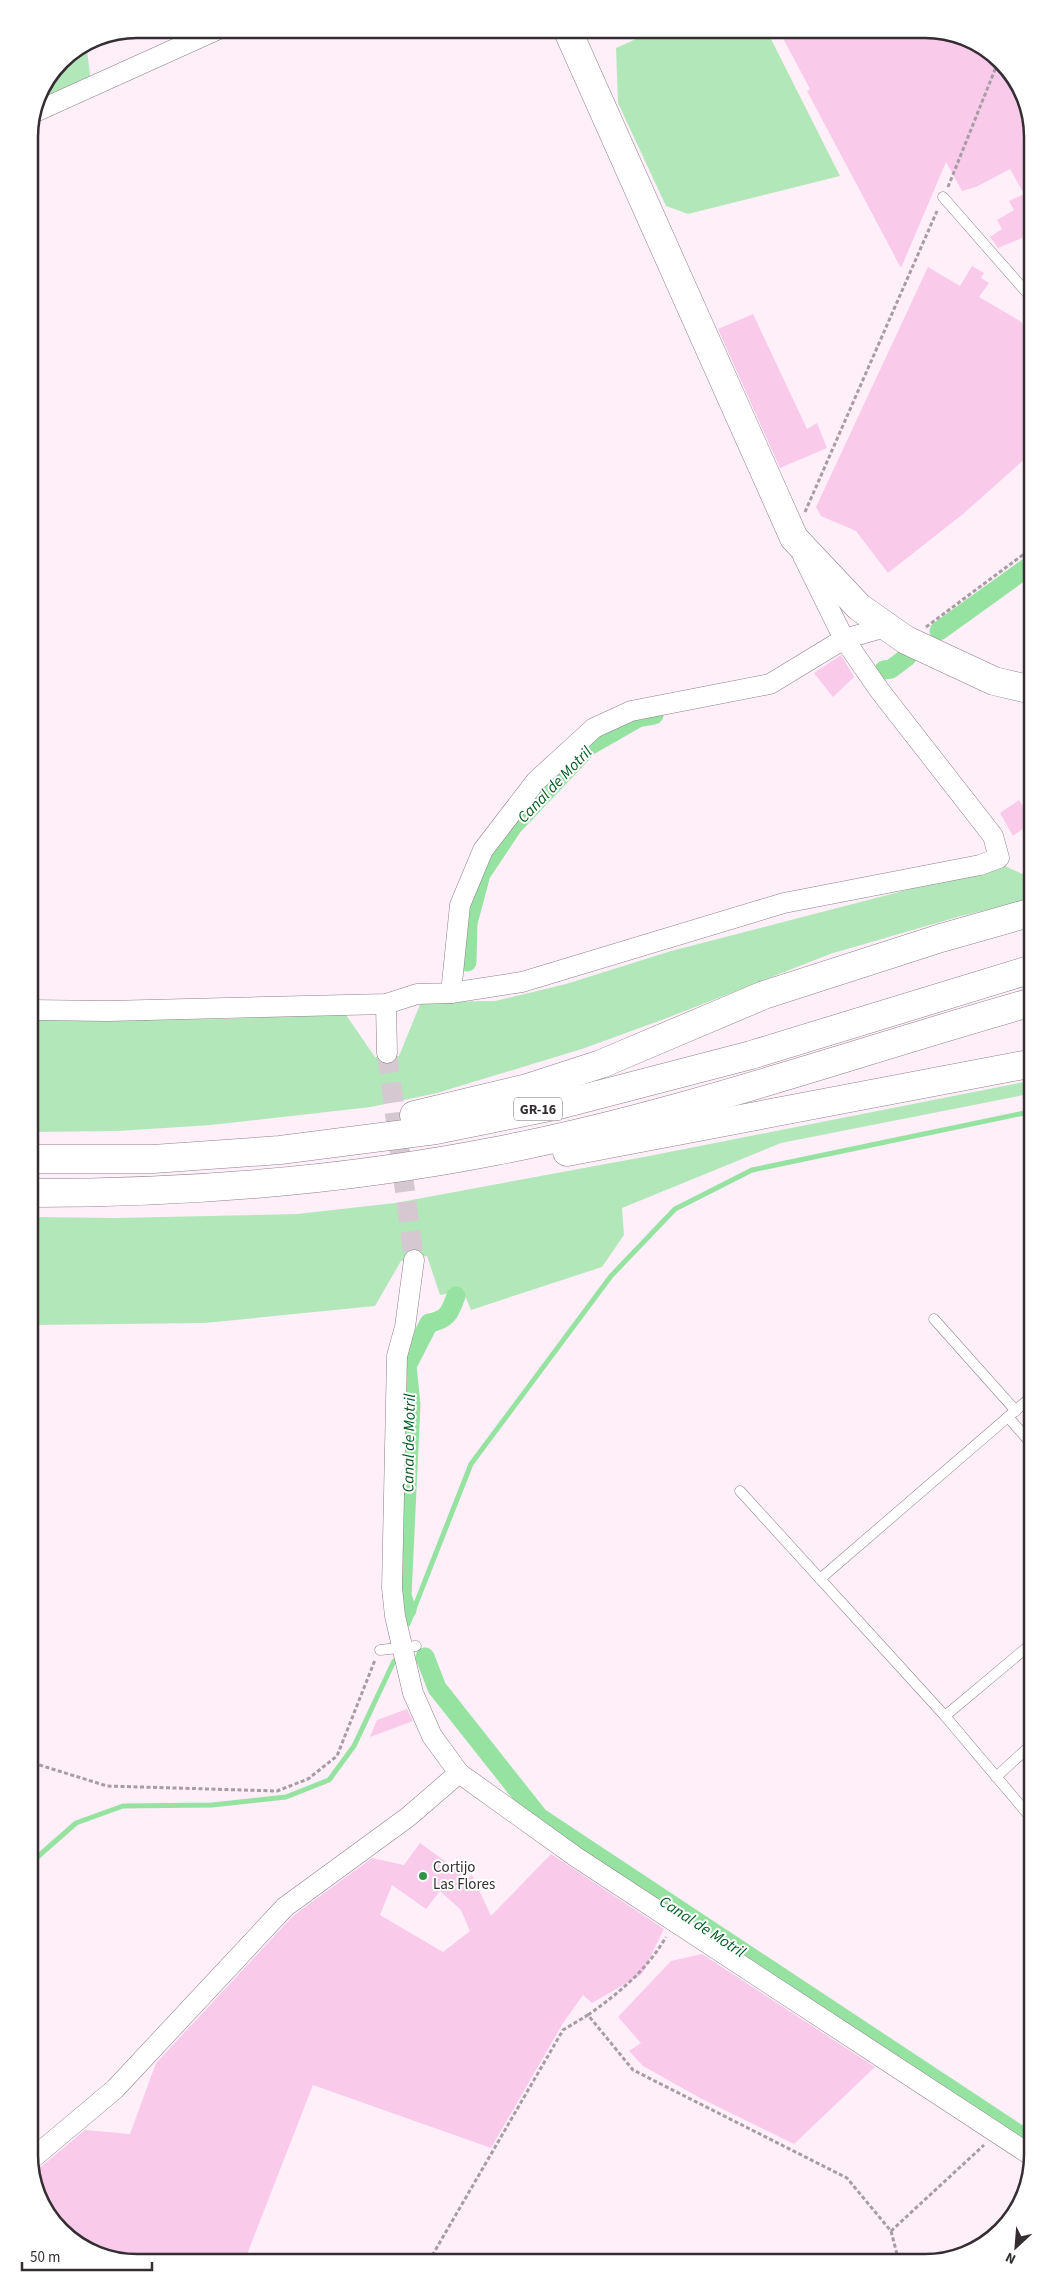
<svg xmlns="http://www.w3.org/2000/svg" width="1061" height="2292" font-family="'Source Sans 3',sans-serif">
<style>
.green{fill:#b2e8b9}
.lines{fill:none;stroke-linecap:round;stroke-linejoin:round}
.stream{stroke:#96e2a1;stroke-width:5}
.canal{stroke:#96e2a1;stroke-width:19}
.building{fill:#facaeb;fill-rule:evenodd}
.street-tunnel{stroke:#d6c8d1;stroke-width:20;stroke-dasharray:20 10;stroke-linecap:butt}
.lane-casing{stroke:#8e808a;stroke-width:11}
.street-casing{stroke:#8e808a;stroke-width:21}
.secondary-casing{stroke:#8e808a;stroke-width:29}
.highway-casing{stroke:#8e808a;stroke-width:29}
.path{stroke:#a89ca4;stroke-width:3;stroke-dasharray:4 2.5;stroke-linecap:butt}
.lane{stroke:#fff;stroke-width:10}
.street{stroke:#fff;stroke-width:20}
.secondary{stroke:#fff;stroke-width:28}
.highway{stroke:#fff;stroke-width:28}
.poi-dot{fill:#309348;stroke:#fff;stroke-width:2}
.labels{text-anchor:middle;stroke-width:4;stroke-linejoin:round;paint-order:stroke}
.shield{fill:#fff;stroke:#716d70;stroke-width:1}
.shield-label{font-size:14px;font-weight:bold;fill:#342e32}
.poi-label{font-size:15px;fill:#342e32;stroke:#fff;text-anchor:start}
.water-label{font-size:16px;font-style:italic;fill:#035b22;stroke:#fff}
.rim{fill:none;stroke:#342e32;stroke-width:2.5}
</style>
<rect width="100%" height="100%" fill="#ffeff9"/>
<g class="green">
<polygon points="658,29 766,29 840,176 688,214 666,206 618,103 616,48"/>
<path d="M86,43L91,82L34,107C41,77 61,60 86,43Z"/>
<polygon points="1003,865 1029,877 1029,900 961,916 830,954 667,1018 582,1049 437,1093 371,1107 211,1125 118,1131 32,1132 31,1020 228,1019 344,1012 375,1057 399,1056 421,1002 495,1001 566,984 671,951"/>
<polygon points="1029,1081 1029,1094 781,1143 622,1208 624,1235 602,1267 471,1310 463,1291 440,1295 427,1256 401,1261 375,1306 205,1323 32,1325 32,1217 115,1218 297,1214 395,1203 649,1156"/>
</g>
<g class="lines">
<g class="stream">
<polyline points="408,1624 471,1464 611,1276 675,1209 752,1170 1029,1112"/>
<polyline points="34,1860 76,1823 123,1806 212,1805 286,1797 329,1780 354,1746 394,1661"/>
</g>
<g class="canal">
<polyline points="939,631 1028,567"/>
<polyline points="884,670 891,669 907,657"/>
<polyline points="467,962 468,923 481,874 513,826 589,746 638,718 654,715"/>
<path d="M407,1610L402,1596L411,1404L407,1366L429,1323C447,1320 450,1313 456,1296"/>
<polyline points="425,1657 437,1688 539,1817 1032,2143"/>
</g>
</g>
<g class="building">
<polygon points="778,29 932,29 990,51 1026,101 1027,236 998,248 990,237 1002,229 997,220 1014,210 1009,201 1024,194 1010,169 976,187 962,191 946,162 901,268 807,91 810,89"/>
<polygon points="972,266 984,273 981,278 989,283 979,297 1020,321 1027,328 1027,457 963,514 888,573 856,531 821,516 816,507 928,267 960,286"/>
<polygon points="753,314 807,429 817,423 827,448 780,468 718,329"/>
<polygon points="841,655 854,677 833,697 814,673"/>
<polygon points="1019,800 1028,814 1028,825 1013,836 1000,813"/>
<polygon points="407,1709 413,1721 370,1737 377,1720"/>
<path d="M420,1843L468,1878L472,1875L491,1916L551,1854L664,1929L642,1974L592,2003L583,1995L563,2023L491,2148L313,2085L244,2262L129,2263L71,2241L35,2191L34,2169L42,2166L85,2130L130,2134L156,2063L293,1916L372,1858L404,1865ZM392,1885L426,1909L440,1891L461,1910L470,1931L443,1952L380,1915Z"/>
<polygon points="702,1954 875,2067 794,2144 702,2099 643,2066 629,2051 641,2043 618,2017 671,1961"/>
</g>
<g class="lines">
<polyline class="street-tunnel" points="387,1053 414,1260"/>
<g class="lane-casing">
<g id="lane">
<polyline points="943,197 1027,293"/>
<polyline points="934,1319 1016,1411"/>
<polyline points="1008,1417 1030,1442"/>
<polyline points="740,1491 945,1716 1031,1644"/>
<polyline points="820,1579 1030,1398"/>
<polyline points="380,1650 416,1646"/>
<polyline points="945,1716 1031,1818"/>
<polyline points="996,1777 1031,1745"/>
</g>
</g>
<g class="street-casing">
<g id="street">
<polyline points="33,113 219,29"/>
<polyline points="451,993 522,982 784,903 980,865 999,858 993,836 880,691 844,639 803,556"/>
<polyline points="386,1004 387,1053"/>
<polyline points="31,1010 108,1011 386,1004 417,994 451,993 460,905 483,850 536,781 594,728 631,711 770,684 844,639 886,627"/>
<polyline points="414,1260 405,1327 397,1356 392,1588 395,1616 413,1693 432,1736 459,1773 576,1857 1032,2156"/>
<polyline points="34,2157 115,2089 285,1907 408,1817 459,1773"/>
</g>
</g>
<g class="secondary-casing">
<polyline id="secondary" points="567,29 794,538 859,607 906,640 994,681 1028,689"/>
</g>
<g class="highway-casing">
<g id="highway">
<polyline points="414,1115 527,1088 601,1064 764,995 941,938 1029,913"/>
<polyline points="567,1152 1029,1064"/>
<polyline points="32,1159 153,1159 280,1150 436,1130 559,1105 751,1055 1029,970"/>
<path d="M32,1193C187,1193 343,1181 496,1151C677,1116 852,1053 1029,1003"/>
</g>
</g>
<g class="path">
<polyline points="948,187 998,62"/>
<polyline points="805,512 937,211"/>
<polyline points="926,627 1028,551"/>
<polyline points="33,1763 107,1786 277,1791 308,1779 337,1756 375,1660"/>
<path d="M588,2015C619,1993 646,1971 666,1937"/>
<polyline points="891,2231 984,2145"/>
<polyline points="429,2261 563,2030 588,2015 633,2070 847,2178 891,2231 898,2258"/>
</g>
<use href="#lane" class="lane"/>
<use href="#street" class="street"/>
<use href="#secondary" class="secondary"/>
<use href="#highway" class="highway"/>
</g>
<circle class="poi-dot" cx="423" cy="1876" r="5"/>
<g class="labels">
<rect class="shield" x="514" y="1097.5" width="48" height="23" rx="4"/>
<g class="shield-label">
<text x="538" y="1114">GR-16</text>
</g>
<g class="poi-label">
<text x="433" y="1872">Cortijo<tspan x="433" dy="17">Las Flores</tspan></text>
</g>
<g class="water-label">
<text transform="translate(554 784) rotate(-46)" y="6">Canal de Motril</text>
<text transform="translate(408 1443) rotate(-89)" y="6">Canal de Motril</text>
<text transform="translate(703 1926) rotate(33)" y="6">Canal de Motril</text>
</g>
</g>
<path d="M0 0H1061V2292H0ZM137 38H925A99 99 0 0 1 1024 137V2155A99 99 0 0 1 925 2254H137A99 99 0 0 1 38 2155V137A99 99 0 0 1 137 38Z" fill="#fff" fill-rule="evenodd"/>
<path class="rim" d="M137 38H925A99 99 0 0 1 1024 137V2155A99 99 0 0 1 925 2254H137A99 99 0 0 1 38 2155V137A99 99 0 0 1 137 38Z"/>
<g transform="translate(1016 2247) rotate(206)" stroke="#ffffff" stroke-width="4" paint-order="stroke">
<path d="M0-4L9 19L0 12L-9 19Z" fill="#342e32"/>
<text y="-8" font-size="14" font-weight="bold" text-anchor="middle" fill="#342e32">N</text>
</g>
<path d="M22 2262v8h130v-8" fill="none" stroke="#342e32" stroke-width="2.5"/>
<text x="30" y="2262" font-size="15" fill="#342e32" stroke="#ffffff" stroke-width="4" paint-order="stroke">50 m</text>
</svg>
